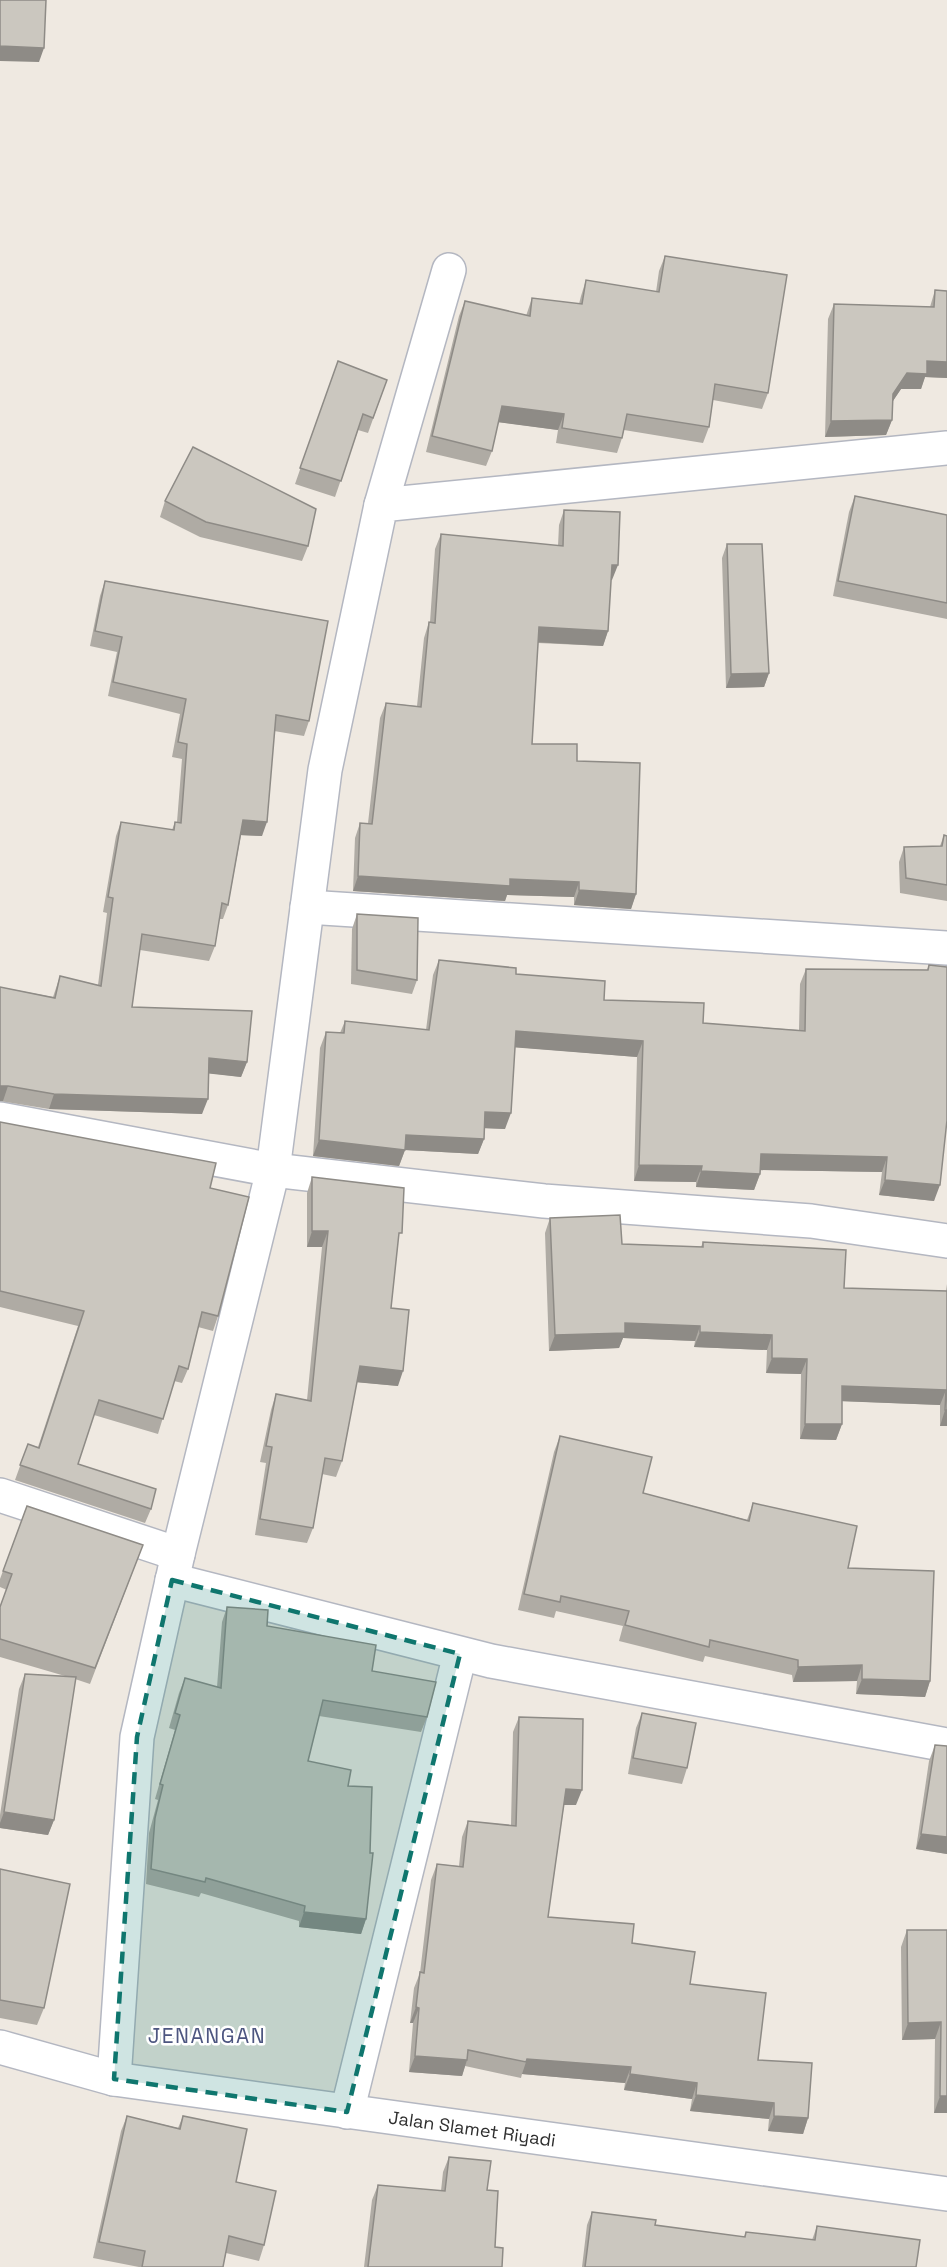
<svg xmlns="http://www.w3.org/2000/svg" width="947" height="2267" font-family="'Space Grotesk',sans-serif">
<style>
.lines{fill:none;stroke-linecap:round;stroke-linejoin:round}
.street-casing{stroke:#b4b7c1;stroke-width:36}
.secondary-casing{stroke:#b4b7c1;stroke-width:36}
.street{stroke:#fff;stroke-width:33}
.secondary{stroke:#fff;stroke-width:33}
.wall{fill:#afaba4}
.shaded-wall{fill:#8e8b86}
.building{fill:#cbc7bf;stroke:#8e8b86;stroke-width:1.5}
.marked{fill:#0f766e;fill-opacity:0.2;stroke:#0f766e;stroke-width:4.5;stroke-dasharray:12 8;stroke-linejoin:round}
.labels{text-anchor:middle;stroke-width:5;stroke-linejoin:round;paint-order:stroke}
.street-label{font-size:18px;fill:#2e2e2e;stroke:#fff}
.quarter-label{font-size:21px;letter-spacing:1.5px;fill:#4d5680;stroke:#fff}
</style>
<rect width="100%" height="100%" fill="#efe9e1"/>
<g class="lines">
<g class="street-casing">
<g id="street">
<polyline points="381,505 449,270"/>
<polyline points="307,907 947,948"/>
<polyline points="0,1119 273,1170 544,1201 811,1221 947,1241"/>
<polyline points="0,1495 178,1554"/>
<polyline points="172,1580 491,1661 947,1745"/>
<polyline points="114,2079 137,1737 178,1554 273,1170 325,770 381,505 947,448"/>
<polyline points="347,2112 460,1654"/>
</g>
</g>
<g class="secondary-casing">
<polyline id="secondary" points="0,2047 114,2079 947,2194"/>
</g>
<use href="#street" class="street"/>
<use href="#secondary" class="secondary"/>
</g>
<g class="wall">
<polygon points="665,256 768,393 762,409 713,400 709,427 703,443 624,430 622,438 617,453 556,443 558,430 498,422 492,451 486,466 426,452 459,316 465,301 526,316 532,298 579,304 581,296 586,280 656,292 659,271"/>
<polygon points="935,290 947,291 947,378 925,377 921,389 901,389 892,402 892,420 886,435 825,437 828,319 834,304 930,307"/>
<polygon points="338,361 387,380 368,433 358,430 335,497 295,484"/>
<polygon points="855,496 947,515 947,619 833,596 849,512"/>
<polygon points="165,501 308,546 302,561 200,537 160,517"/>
<polygon points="564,510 612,580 611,580 608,631 603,646 538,643 532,744 577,761 636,894 631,909 574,905 574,897 507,895 505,901 353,891 355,838 360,823 368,823 380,718 386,703 417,706 424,638 429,622 430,622 435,549 441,534 558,546 559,525"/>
<polygon points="727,544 769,673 764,687 726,688 722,558"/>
<polygon points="105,581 309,721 304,736 274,731 262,836 241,835 228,905 223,919 219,919 215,946 209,961 140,950 132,1007 247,1062 241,1077 209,1073 202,1114 49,1109 0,1101 0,987 53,997 60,976 98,985 107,913 103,912 116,836 121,822 172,830 175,822 177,822 182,759 172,757 180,714 108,696 117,652 90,646 100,596"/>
<polygon points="944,835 947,836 947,901 900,893 899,862 904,847 940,846"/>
<polygon points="357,914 417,980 412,994 351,984 352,929"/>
<polygon points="439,960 516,974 604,1000 703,1023 799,1030 800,984 806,969 927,970 929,965 945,1134 934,1201 879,1195 882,1172 760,1170 760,1174 754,1190 696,1187 696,1182 634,1181 637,1057 515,1047 505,1129 485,1128 484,1139 478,1154 405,1150 399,1166 313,1156 320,1048 326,1032 340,1033 345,1021 426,1030 433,975"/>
<polygon points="0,1122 210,1188 218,1316 213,1331 198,1327 188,1369 182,1383 174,1381 158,1434 94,1415 78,1464 151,1509 145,1523 15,1480 28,1444 38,1447 78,1326 0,1307"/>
<polygon points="312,1177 398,1243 391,1308 398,1386 357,1382 342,1461 336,1477 322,1474 313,1528 307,1543 255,1535 266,1463 260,1462 271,1410 276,1394 307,1400 322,1247 307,1247 307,1193"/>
<polygon points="550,1218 622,1244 701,1247 703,1242 844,1288 946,1291 947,1284 947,1426 940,1426 940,1405 842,1401 842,1424 836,1440 800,1439 801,1374 766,1373 767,1350 694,1347 695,1341 623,1338 619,1348 549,1351 545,1233"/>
<polygon points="560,1436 643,1493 747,1520 753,1503 848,1568 930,1681 925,1697 856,1694 857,1681 793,1682 792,1675 705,1656 703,1662 619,1641 623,1626 556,1611 554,1618 518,1610 554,1452"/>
<polygon points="27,1506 143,1545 90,1684 75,1679 54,1820 48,1835 0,1828 0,1815 19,1689 25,1674 65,1676 0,1657 0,1607 7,1590 0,1587 0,1579"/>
<polygon points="227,1607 267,1626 372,1671 427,1717 421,1732 319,1716 308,1761 348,1786 366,1919 361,1934 299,1927 299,1921 201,1893 199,1897 146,1884 149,1833 158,1800 155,1799 175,1730 169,1728 179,1693 185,1678 217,1687 222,1622"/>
<polygon points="642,1713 687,1768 682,1784 628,1774 636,1728"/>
<polygon points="519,1717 576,1805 564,1805 548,1917 632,1943 690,1984 758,2060 808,2118 803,2134 768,2131 769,2119 690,2111 692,2099 624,2090 625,2083 522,2074 521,2078 465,2066 462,2076 409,2072 413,2023 410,2023 414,1988 420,1973 431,1880 437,1864 459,1866 462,1837 468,1821 511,1825 513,1732"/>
<polygon points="935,1745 947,1854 916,1849 929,1761"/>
<polygon points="0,1869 44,2008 37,2025 0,2018"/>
<polygon points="907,1930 947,1930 947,2113 934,2113 935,2039 902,2040 901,1947"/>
<polygon points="127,2116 178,2128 183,2116 236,2182 264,2245 259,2261 226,2253 223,2267 139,2267 93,2258 121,2131"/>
<polygon points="449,2157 487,2190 495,2247 502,2267 364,2267 372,2200 378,2185 441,2191 443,2172"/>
<polygon points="592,2212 655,2225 744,2237 746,2232 812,2240 817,2226 916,2267 582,2267 587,2225"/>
</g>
<g class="shaded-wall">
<polygon points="0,46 44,48 39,62 0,61"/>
<polygon points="927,361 947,362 947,378 925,377 921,389 901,389 887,410 893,394 907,373"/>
<polygon points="502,406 564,414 558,430 497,422"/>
<polygon points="892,420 886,435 825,437 831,421"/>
<polygon points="612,565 618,565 612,580 607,580"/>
<polygon points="539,627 608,631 603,646 533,642"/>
<polygon points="769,673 764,687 726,688 731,674"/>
<polygon points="243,820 267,822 262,836 238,835"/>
<polygon points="358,876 510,879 579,882 574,897 507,895 505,901 353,891"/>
<polygon points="579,890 636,894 631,909 574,905"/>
<polygon points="516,1031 643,1041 637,1057 510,1047"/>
<polygon points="209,1058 247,1062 241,1077 204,1073"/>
<polygon points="0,1086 8,1086 3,1101 0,1101"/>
<polygon points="54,1094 208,1099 202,1114 49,1109"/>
<polygon points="485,1112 511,1113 505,1129 480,1128"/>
<polygon points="406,1135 484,1139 478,1154 405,1150 399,1166 313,1156 319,1140"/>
<polygon points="761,1154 887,1157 882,1172 755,1170"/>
<polygon points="639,1165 702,1166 696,1182 634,1181"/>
<polygon points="701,1171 760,1174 754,1190 696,1187"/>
<polygon points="885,1180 940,1185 934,1201 879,1195"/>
<polygon points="312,1231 328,1231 322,1247 307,1247"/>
<polygon points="625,1323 700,1326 695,1341 623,1338 619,1348 549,1351 555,1335"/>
<polygon points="700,1332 772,1335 767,1350 694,1347"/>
<polygon points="772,1358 807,1359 801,1374 766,1373"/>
<polygon points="360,1366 403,1371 398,1386 354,1382"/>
<polygon points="842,1386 946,1390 940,1405 837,1401"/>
<polygon points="945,1410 947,1410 947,1426 940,1426"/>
<polygon points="805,1424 842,1424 836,1440 800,1439"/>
<polygon points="862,1665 857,1681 793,1682 798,1667"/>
<polygon points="862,1679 930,1681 925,1697 856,1694"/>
<polygon points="566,1789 582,1790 576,1805 561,1805"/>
<polygon points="4,1812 54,1820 48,1835 0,1828 0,1823"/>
<polygon points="921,1834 947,1837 947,1854 916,1849"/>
<polygon points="304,1912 366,1919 361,1934 299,1927"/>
<polygon points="416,2007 419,2008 413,2023 410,2023"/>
<polygon points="941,2022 935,2039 902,2040 908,2023"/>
<polygon points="415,2056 467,2060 462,2076 409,2072"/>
<polygon points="527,2059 631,2067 625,2083 522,2074"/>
<polygon points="630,2074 697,2083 692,2099 624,2090"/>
<polygon points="696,2095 774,2103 769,2119 690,2111"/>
<polygon points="940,2096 947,2096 947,2113 934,2113"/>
<polygon points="774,2116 808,2118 803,2134 768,2131"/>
</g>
<g class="building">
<polygon points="0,0 46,0 44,48 0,46"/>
<polygon points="665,256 787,275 768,393 715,384 709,427 627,414 622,438 562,428 564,414 502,406 492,451 432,436 465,301 530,316 532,298 582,304 586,280 659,292"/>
<polygon points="935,290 947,291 947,362 927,361 927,374 907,373 893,394 892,420 831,421 834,304 934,307"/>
<polygon points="338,361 387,380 373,418 363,414 341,481 300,468"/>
<polygon points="193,447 316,509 308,546 206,522 165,501"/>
<polygon points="855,496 947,515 947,603 838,581"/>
<polygon points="564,510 620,512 618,565 612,565 608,631 539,627 532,744 577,744 577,761 640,763 636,894 579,890 579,882 510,879 510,886 358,876 360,823 372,824 386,703 421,707 429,622 435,623 441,534 563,546"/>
<polygon points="727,544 762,544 769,673 731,674"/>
<polygon points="105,581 328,621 309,721 276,715 267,822 243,820 228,905 222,903 215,946 142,934 132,1007 252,1011 247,1062 209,1058 208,1099 54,1094 8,1086 0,1086 0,987 55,998 60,976 101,986 113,898 108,897 121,822 174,830 175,822 181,823 187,744 178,742 186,699 113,682 122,637 95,631"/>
<polygon points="944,835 947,836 947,885 906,878 904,847 942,846"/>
<polygon points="357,914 418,918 417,980 357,970"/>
<polygon points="439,960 516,968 516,974 605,981 604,1000 704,1003 703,1023 805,1031 806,969 928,970 929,965 947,967 947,1120 940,1185 885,1180 887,1157 761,1154 760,1174 701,1171 702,1166 639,1165 643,1041 516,1031 511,1113 485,1112 484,1139 406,1135 405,1150 319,1140 326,1032 344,1033 345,1021 429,1030"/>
<polygon points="0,1122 216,1163 210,1188 249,1197 218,1316 202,1312 188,1369 179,1366 163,1419 99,1400 78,1464 156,1489 151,1509 20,1465 28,1444 39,1448 84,1311 0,1291"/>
<polygon points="312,1177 404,1188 402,1233 399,1233 391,1308 409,1310 403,1371 360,1366 342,1461 325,1458 313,1528 260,1519 272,1447 266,1446 276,1394 311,1401 328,1231 312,1231"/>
<polygon points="620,1215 622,1244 703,1247 703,1242 846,1250 844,1288 947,1291 947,1410 945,1410 946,1390 842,1386 842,1424 805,1424 807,1359 772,1358 772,1335 700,1332 700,1326 625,1323 625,1333 555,1335 550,1218"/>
<polygon points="560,1436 652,1457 643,1493 749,1521 753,1503 857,1526 848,1568 934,1571 930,1681 862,1679 862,1665 798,1667 798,1660 710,1640 709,1647 625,1625 629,1611 561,1596 560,1602 524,1594"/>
<polygon points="27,1506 143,1545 95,1668 0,1639 0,1607 12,1574 3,1571"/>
<polygon points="227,1607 268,1610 267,1626 376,1645 372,1671 436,1682 427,1717 323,1700 308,1761 351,1770 348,1786 372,1787 370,1853 373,1853 366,1919 304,1912 305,1906 206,1878 205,1882 151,1869 155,1818 163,1785 160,1784 180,1715 175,1713 185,1678 221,1688"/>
<polygon points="25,1674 76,1677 54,1820 4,1812"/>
<polygon points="642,1713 696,1723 687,1768 633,1758"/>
<polygon points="519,1717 583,1719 582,1790 566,1789 548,1917 634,1924 632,1943 695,1952 690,1984 766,1993 758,2060 812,2063 808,2118 774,2116 774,2103 696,2095 697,2083 630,2074 631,2067 527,2059 526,2062 468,2050 467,2060 415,2056 419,2008 416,2007 420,1972 424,1973 437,1864 463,1867 468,1821 516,1826"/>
<polygon points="935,1745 947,1746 947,1837 921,1834"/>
<polygon points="0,1869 70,1884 44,2008 0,2000"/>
<polygon points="907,1930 947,1930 947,2096 940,2096 941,2022 908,2023"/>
<polygon points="127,2116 180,2129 183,2116 247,2129 236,2182 276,2191 264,2245 229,2236 223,2267 142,2267 145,2251 99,2242"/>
<polygon points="449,2157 491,2161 487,2190 498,2191 495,2247 503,2248 502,2267 368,2267 378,2185 445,2191"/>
<polygon points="592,2212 656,2220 655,2225 745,2237 746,2232 815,2240 817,2226 920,2240 916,2267 585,2267"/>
</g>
<path class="marked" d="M172,1580L460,1654L347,2112L114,2079L137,1737Z"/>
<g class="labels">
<g class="street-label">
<text transform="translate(472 2129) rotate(8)" y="6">Jalan Slamet Riyadi</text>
</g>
<g class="quarter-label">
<text x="207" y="2043">JENANGAN</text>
</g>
</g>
</svg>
